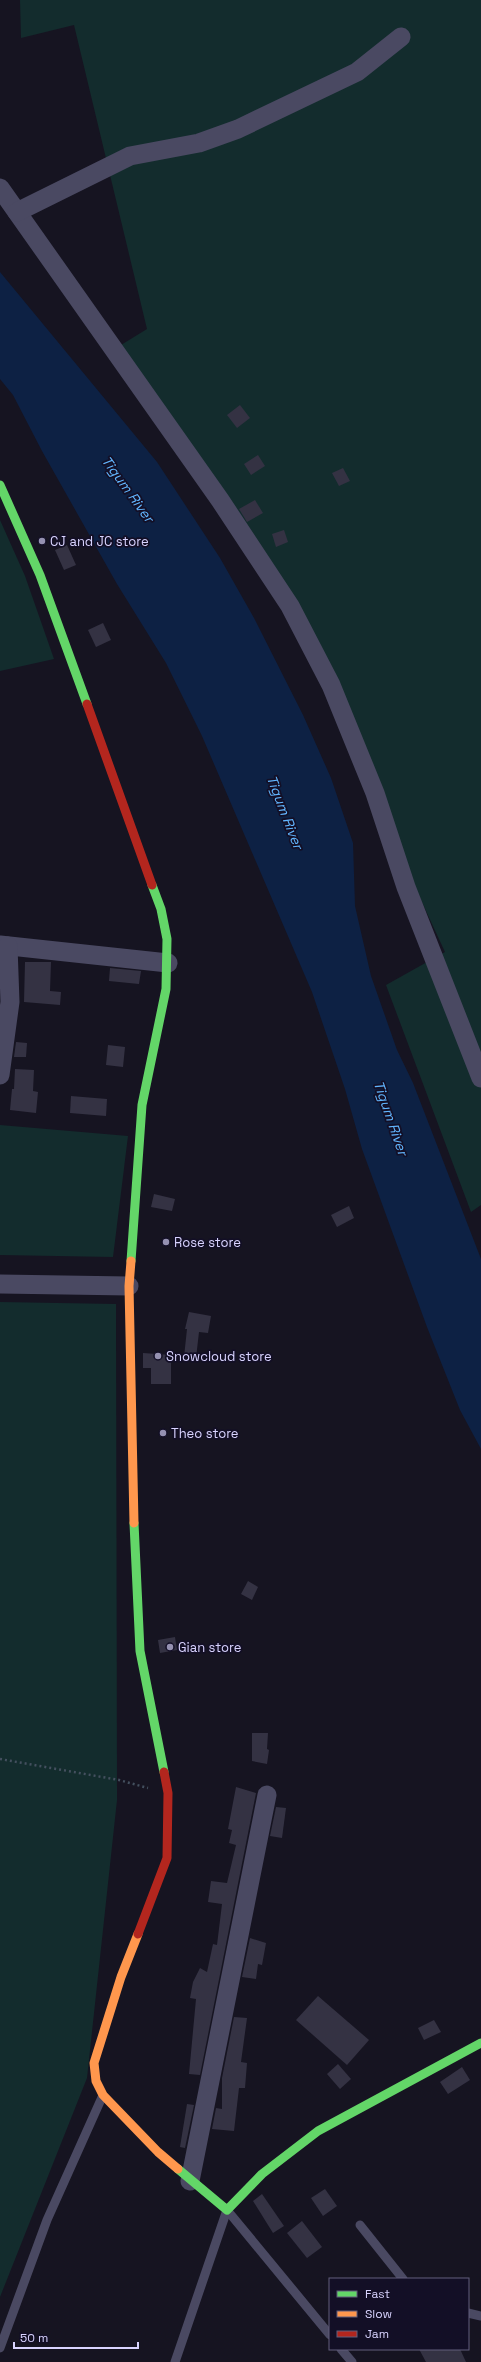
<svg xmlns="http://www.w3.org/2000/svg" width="481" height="2362" font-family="'Space Grotesk',sans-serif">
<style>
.green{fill:#132c2d}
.water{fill:#0d2144}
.building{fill:#343243}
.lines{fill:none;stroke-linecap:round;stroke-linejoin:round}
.path{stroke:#44505f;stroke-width:2.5;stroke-dasharray:2 3;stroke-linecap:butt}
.lane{stroke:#4a4962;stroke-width:9}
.street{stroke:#4a4962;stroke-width:19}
.fast{stroke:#63d668;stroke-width:9}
.slow{stroke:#ff974d;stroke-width:9}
.jam{stroke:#b3261e;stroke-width:9}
.poi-dot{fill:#9591b1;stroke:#130f26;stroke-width:1.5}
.labels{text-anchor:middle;stroke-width:3.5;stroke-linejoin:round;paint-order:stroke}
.poi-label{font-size:13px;fill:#d9d4ff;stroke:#130f26;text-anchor:start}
.water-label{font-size:14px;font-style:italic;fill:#62b6ff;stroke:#130f26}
</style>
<rect width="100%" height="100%" fill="#161421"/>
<g class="green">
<polygon points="20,0 481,0 481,1205 471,1212 386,985 445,952 414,885 339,682 121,345 147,329 74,25 21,38"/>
<polygon points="0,520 25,576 54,659 0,671"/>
<polygon points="0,1125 128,1136 113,1257 0,1255"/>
<polygon points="0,1302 116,1304 117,1800 87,2078 0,2297"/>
</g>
<polygon class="water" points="0,272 157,462 220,558 254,618 303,715 331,778 353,843 355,906 371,976 397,1050 413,1083 481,1259 481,1449 460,1410 427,1327 362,1149 345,1089 312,992 202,736 166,663 117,584 42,451 13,395 0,379"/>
<g class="building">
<polygon points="240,405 250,418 237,428 227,415"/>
<polygon points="258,455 265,466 251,475 244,464"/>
<polygon points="343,468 350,481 339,486 332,473"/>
<polygon points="255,500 263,513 247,522 239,509"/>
<polygon points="284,530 288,542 276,547 272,534"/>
<polygon points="67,545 76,565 64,570 55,550"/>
<polygon points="103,623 111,640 96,647 88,630"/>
<polygon points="25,962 51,962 50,991 61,992 60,1005 24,1002"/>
<polygon points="110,968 141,971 139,984 109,981"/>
<polygon points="16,1042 27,1043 26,1057 14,1057"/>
<polygon points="108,1045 125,1047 123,1067 106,1065"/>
<polygon points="15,1069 34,1070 33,1091 38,1092 36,1113 10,1110 12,1089 14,1089"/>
<polygon points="71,1096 107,1099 106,1116 70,1113"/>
<polygon points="154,1194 175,1199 172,1211 151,1207"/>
<polygon points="349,1206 354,1218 337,1227 331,1215"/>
<polygon points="189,1312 211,1316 208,1333 199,1332 196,1358 184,1357 187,1329 185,1329"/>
<polygon points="143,1353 171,1355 171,1384 151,1384 151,1368 143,1368"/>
<polygon points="248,1581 258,1587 252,1600 241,1594"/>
<polygon points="175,1637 177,1650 160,1653 158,1640"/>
<polygon points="252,1733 268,1733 267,1749 269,1750 267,1764 252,1761"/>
<polygon points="236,1787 256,1793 200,2075 189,2074 196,1999 190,1998 193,1982 200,1968 207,1972 213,1944 217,1945 222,1904 208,1902 211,1881 227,1883 236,1845 229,1843 232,1830 228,1829"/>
<polygon points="276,1807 286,1808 282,1838 270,1836"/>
<polygon points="250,1938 266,1943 262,1965 258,1964 256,1979 242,1977"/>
<polygon points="318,1996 369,2040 347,2065 296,2020"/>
<polygon points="234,2017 247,2018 241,2062 247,2063 245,2088 239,2088 234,2131 212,2129 216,2108 222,2109 222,2078"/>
<polygon points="434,2020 441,2032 424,2040 418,2028"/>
<polygon points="338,2064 351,2079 340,2089 327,2074"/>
<polygon points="462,2067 470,2080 448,2094 440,2082"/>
<polygon points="187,2104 194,2105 185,2148 180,2147"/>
<polygon points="325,2189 337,2206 323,2216 311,2198"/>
<polygon points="262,2194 284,2226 273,2233 253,2201"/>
<polygon points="302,2221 322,2247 307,2258 287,2233"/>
<polygon points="419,2349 460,2349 466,2362 426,2362"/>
</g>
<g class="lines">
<polyline class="path" points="0,1759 119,1780 148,1788"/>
<g class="lane">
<polyline points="227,2210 330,2335"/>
<polyline points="360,2225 403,2279"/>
<polyline points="468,2313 481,2316"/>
<polyline points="0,2348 47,2220 103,2095"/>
<polyline points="341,2349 352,2362"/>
<polyline points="175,2362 227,2210"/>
</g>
<g class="street">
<polyline points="0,188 220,500 290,606 331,685 375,793 406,887 481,1078"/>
<polyline points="17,212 130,156 199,143 238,129 357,72 401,37"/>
<polyline points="0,945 168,963"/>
<polyline points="0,1075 10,1002 8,946"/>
<polyline points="0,1284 129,1286"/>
<polyline points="190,2181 267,1795"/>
</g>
<g class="fast">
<polyline points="0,485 40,575 87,704"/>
<polyline points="131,1261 142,1105 166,989 167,939 161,909 152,885"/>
<polyline points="134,1523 140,1651 164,1772"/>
<polyline points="178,2169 227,2210 262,2174 318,2131 481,2043"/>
</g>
<g class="slow">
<polyline points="131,1261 129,1286 134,1523"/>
<polyline points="138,1934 121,1977 94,2063 96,2081 103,2095 158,2152 178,2169"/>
</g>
<g class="jam">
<polyline points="87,704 152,885"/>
<polyline points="138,1934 167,1858 168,1793 164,1772"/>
</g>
</g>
<g class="poi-dot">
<circle cx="42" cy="541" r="4"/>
<circle cx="166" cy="1242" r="4"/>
<circle cx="158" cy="1356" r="4"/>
<circle cx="163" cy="1433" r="4"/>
<circle cx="170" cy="1647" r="4"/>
</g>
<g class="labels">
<g class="poi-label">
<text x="50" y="546">CJ and JC store</text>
<text x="174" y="1247">Rose store</text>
<text x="166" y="1361">Snowcloud store</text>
<text x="171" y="1438">Theo store</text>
<text x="178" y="1652">Gian store</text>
</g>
<g class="water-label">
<text transform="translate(128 489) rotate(54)" y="5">Tigum River</text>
<text transform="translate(285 812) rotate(69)" y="5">Tigum River</text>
<text transform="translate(391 1118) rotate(71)" y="5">Tigum River</text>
</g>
</g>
<rect x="329" y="2278" width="140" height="72" fill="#130f26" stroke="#625e7d"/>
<rect x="337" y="2291" width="20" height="6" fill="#63d668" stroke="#625e7d"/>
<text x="365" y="2298" font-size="12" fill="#d9d4ff">Fast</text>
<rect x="337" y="2311" width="20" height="6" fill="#ff974d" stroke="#625e7d"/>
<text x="365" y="2318" font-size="12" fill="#d9d4ff">Slow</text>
<rect x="337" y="2331" width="20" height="6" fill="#b3261e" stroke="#625e7d"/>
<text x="365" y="2338" font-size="12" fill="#d9d4ff">Jam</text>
<path d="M14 2342v6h124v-6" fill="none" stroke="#d9d4ff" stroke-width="2"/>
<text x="20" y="2342" font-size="12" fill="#d9d4ff" stroke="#130f26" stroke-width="3" paint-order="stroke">50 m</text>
</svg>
